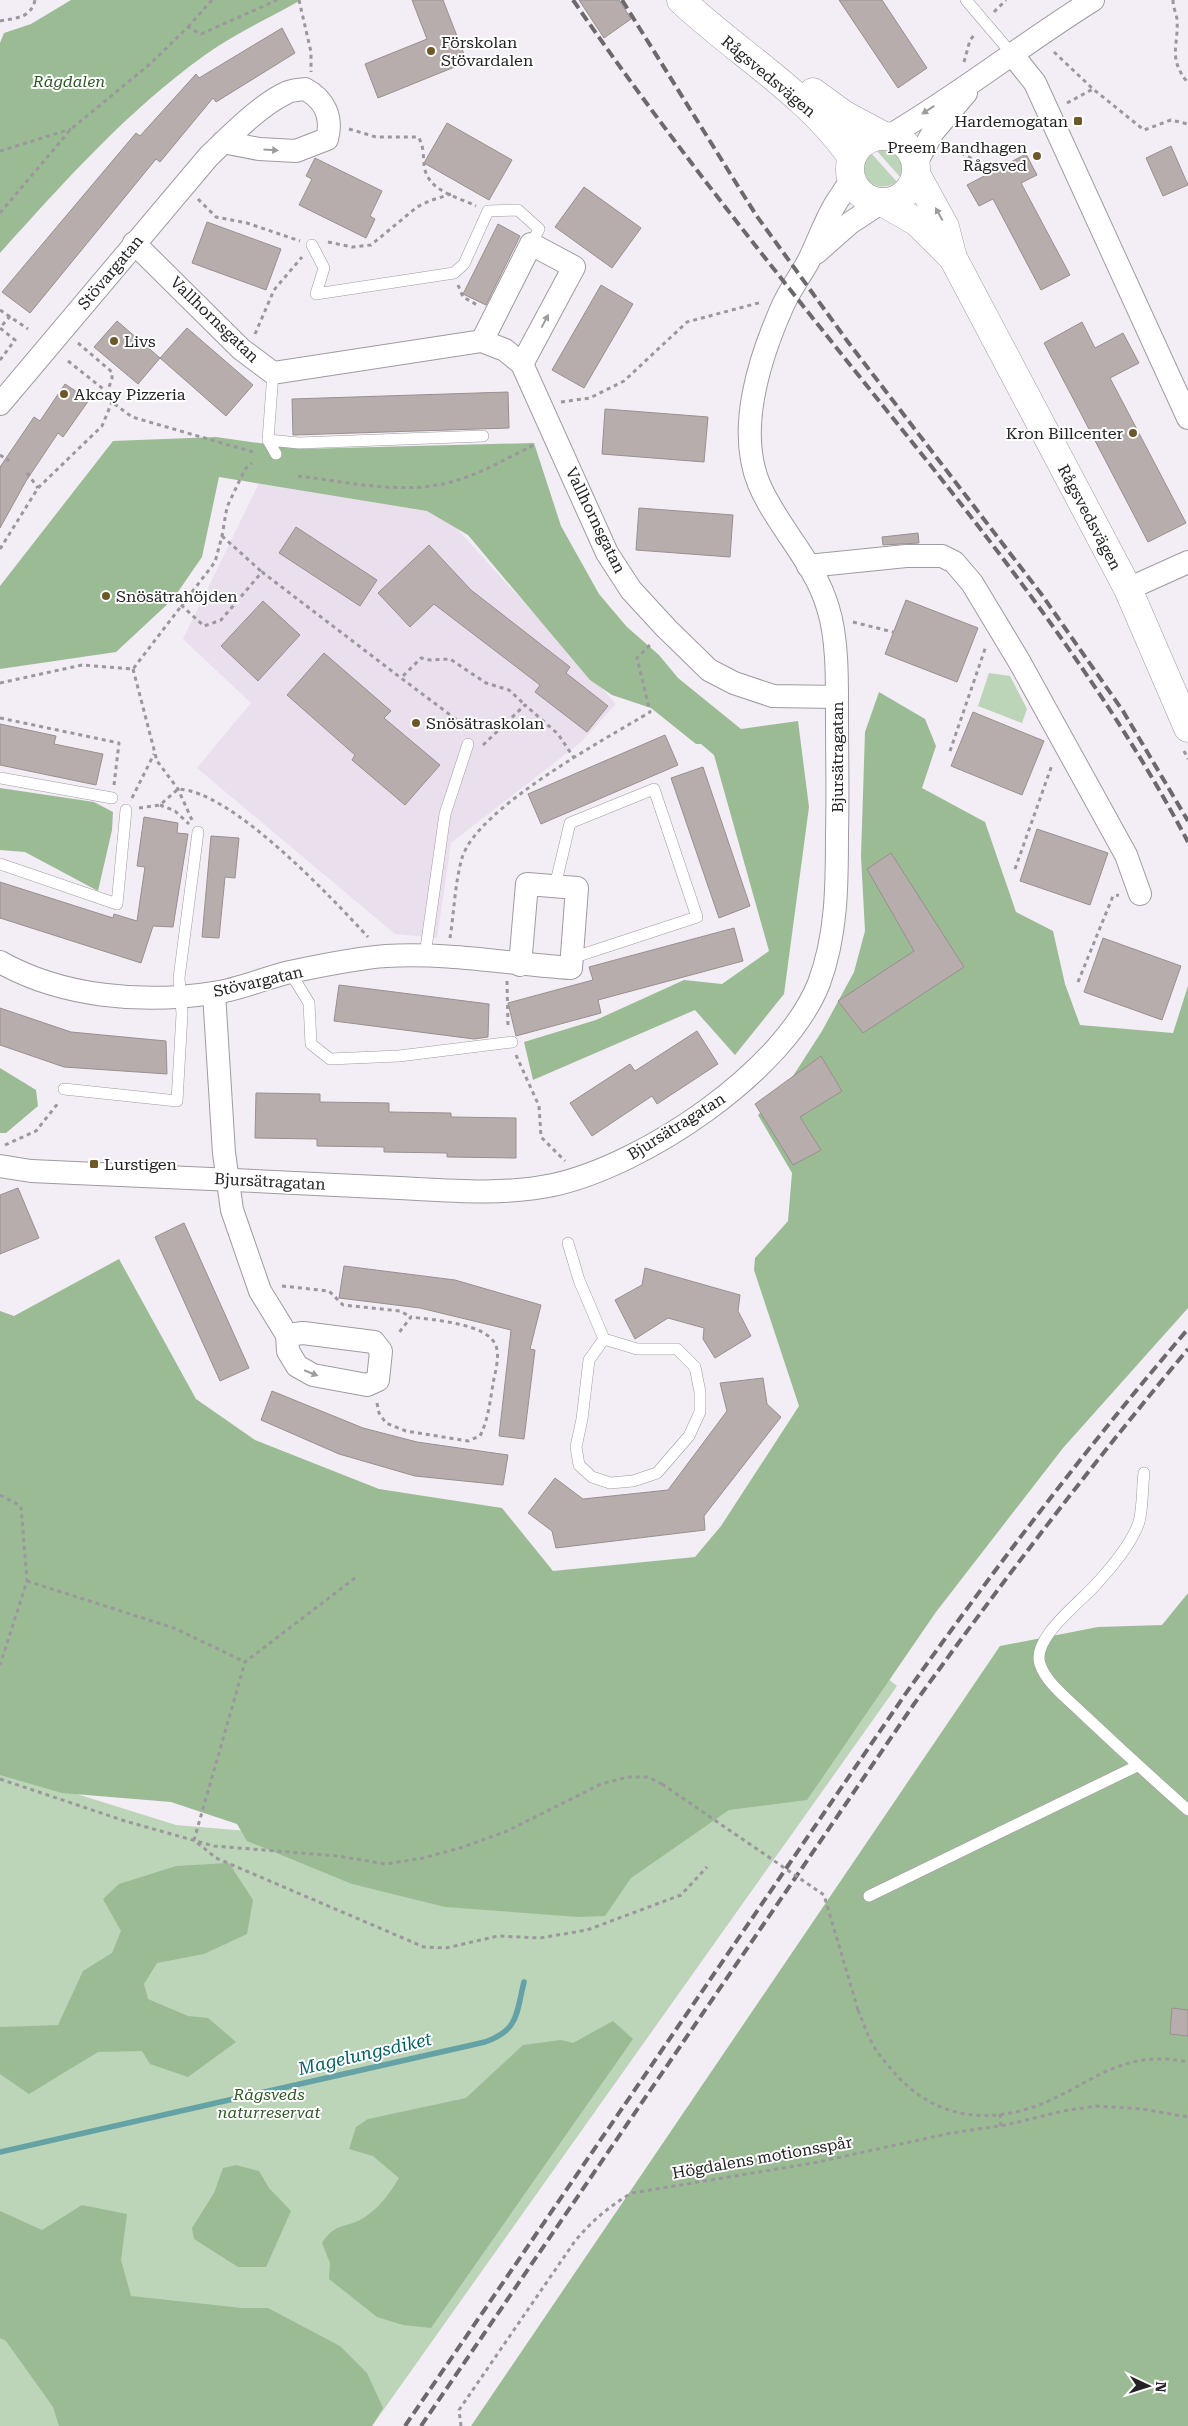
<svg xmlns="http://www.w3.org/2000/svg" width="1188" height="2426" font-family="'Roboto Serif',serif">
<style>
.built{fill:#eadfed}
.green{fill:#bcd4b7}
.forest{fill:#9bbb95}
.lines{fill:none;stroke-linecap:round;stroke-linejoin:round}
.stream{stroke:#65a2a5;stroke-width:5.5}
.building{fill:#b7adac;stroke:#998f8e}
.lane-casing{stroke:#a09aa2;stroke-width:12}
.street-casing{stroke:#a09aa2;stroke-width:24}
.secondary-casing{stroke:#a09aa2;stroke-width:29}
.path{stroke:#9b979d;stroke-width:3;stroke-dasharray:4 4;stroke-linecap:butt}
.lane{stroke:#fff;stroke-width:11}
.street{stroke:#fff;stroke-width:22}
.secondary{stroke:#fff;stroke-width:28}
.rail{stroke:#6c696d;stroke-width:4;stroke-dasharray:10 5;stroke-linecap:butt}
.path-bridge{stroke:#9b979d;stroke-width:3;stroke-dasharray:4 4;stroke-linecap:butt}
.oneway{fill:#9c9c9d}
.poi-dot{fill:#6d5827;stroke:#fff;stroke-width:2}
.labels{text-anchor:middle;stroke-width:4;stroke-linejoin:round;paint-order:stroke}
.poi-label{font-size:16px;fill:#242225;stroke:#fff;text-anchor:start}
.street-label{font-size:16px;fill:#242225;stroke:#fff}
.park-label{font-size:16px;font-style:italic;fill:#2e5926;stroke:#fff}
.water-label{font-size:18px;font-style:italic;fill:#036063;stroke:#fff}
</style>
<rect width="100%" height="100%" fill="#f3edf5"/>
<polygon class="built" points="262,477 429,498 616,704 581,742 451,843 437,938 395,934 197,768 251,703 183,639"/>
<g class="green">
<path d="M881,148C898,150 907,162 901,178L876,150Z"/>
<path d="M871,153L897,182C872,197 853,171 871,153Z"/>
<polygon points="989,673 1010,676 1027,709 1022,723 978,706"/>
<polygon points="729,1551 897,1686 372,2426 0,2426 0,1770 176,1825 400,1844"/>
</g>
<g class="forest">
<path d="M71,0H301C269,18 234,34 205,55C128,110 63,183 0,253V43L4,33L31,24Z"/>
<polygon points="216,437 301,449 534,443 561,526 599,594 627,627 659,655 678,678 741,729 798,721 809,807 784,994 735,1055 695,1010 533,1080 524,1042 596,1020 684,980 722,984 769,951 714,755 701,744 696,744 651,708 612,695 590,680 468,535 427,511 219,477 202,557 173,599 116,652 0,669 0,586 113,441"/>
<polygon points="879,692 925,719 936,746 922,788 985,822 1016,912 1053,931 1065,984 1080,1025 1173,1033 1188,986 1188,1308 1063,1448 936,1612 807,1800 729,1810 631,1878 605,1916 579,1917 445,1907 352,1884 247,1841 237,1824 171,1802 62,1793 0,1775 0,1311 14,1316 119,1259 196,1399 255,1440 379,1489 502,1508 553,1571 695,1557 721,1526 799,1406 754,1270 755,1258 788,1221 792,1173 758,1115 784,1090 822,1031 854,972 865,931 861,856 865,732"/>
<polygon points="0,788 94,802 113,812 112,830 98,891 25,852 0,850"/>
<polygon points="0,1068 36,1090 38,1106 6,1133 0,1133"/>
<polygon points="1188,1593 1188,2426 471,2426 1000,1646 1098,1627 1162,1625"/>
<polygon points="229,1863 253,1900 247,1934 204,1954 157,1963 144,1984 148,1999 188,2016 208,2018 236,2042 188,2077 150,2064 142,2051 98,2052 29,2094 0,2074 0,2027 58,2025 83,1971 112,1953 121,1931 103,1899 119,1884 176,1866"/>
<path d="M613,2021L633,2039L431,2328L403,2325L377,2317L329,2279L330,2263L322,2243C336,2221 347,2229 365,2217C380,2207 390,2193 399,2178L373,2156L349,2149L356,2127L368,2119L466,2098L523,2045L561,2040L573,2043Z"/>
<polygon points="236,2165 259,2171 269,2188 291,2211 266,2267 238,2267 194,2239 192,2228 214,2193 223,2168"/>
<polygon points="82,2205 127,2214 121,2260 131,2296 242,2308 268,2308 340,2346 367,2373 383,2408 372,2426 59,2426 53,2407 6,2341 0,2338 0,2211 42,2230"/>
</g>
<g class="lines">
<path class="stream" d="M0,2152L485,2042C519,2030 516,2014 524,1982"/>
</g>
<g class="building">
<polygon points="412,0 443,0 467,62 378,98 365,64 427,39"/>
<polygon points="579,0 619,0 631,19 604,38"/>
<polygon points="839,0 882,0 927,68 898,88"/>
<polygon points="282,28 295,53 216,102 213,98 160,162 156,159 30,313 2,292 136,133 140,136 196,74 199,78"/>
<polygon points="447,123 512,160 489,200 424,163"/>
<polygon points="1171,146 1188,185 1163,196 1146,158"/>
<polygon points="1026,154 1037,175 1021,183 1070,275 1041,290 993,199 979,206 967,185"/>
<polygon points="315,158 382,191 370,216 375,219 366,238 299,205 312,179 306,176"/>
<polygon points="584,187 641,228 612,268 555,227"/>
<polygon points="207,222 281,249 266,290 192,263"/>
<polygon points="498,224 520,236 486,305 463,294"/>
<polygon points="601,285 633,304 584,388 552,370"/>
<polygon points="117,321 160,358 138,384 94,347"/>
<polygon points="1082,322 1095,348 1123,333 1139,363 1110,378 1186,523 1148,542 1044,343"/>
<polygon points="187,328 253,385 226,416 160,358"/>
<polygon points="65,384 89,400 63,437 58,433 26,481 0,528 0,467 34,417 40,421"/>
<polygon points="508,392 509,428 293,435 292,399"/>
<polygon points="605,409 708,417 704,462 602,454"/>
<polygon points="639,508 733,515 730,557 636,550"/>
<polygon points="296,527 377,580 360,606 279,553"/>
<polygon points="918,533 919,543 883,545 882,537"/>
<polygon points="429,545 471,590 570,667 566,673 608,706 587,732 535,692 540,685 434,604 410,627 378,593"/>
<polygon points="906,600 978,628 957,682 885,654"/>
<polygon points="263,601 300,635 258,681 221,646"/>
<polygon points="324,653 391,711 384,718 440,765 405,805 352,760 355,755 287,695"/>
<polygon points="973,712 1044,741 1022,795 951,766"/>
<polygon points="0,724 56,736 54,744 103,754 96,785 0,765"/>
<polygon points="665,735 678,765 541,824 528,794"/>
<polygon points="703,767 750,906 719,918 671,778"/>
<polygon points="144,817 178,823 177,833 188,834 173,927 153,926 141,963 0,918 0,882 113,918 114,914 137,921 145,867 137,866"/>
<polygon points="1037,829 1108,853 1090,905 1020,881"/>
<polygon points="211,836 239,838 235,878 225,877 219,938 202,937"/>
<polygon points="891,853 964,967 863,1033 838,1001 914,951 867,869"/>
<polygon points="734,928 743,961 598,1000 601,1013 516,1036 508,1003 593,980 589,967"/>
<polygon points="1103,938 1181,966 1162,1020 1084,992"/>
<polygon points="339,985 489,1004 488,1037 474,1039 334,1021"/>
<polygon points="0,1008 71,1032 166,1041 167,1074 64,1067 0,1045"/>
<polygon points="697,1031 718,1064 657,1104 652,1096 592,1136 570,1103 630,1064 635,1071"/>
<polygon points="821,1056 842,1091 800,1117 821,1150 793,1165 755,1104"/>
<polygon points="256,1093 320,1094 320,1102 389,1103 389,1112 451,1113 451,1117 516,1118 516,1158 447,1157 447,1153 384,1152 384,1147 317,1146 317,1139 255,1138"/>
<polygon points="18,1188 39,1238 0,1254 0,1195"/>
<polygon points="184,1223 249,1368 220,1381 155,1237"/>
<polygon points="344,1266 455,1280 541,1305 530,1349 535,1350 524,1439 499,1436 511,1330 420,1308 339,1298"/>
<polygon points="645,1268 740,1295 738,1311 751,1336 715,1358 703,1339 704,1328 668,1318 635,1339 615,1300 642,1285"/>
<polygon points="763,1378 767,1404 781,1417 704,1516 705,1530 556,1548 552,1531 528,1513 555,1478 583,1499 668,1490 727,1411 720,1383"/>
<polygon points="272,1391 363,1428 417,1442 508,1455 503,1485 415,1476 339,1454 261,1420"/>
<polygon points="1172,2008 1188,2010 1188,2036 1170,2034"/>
</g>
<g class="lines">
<g class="lane-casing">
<g id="lane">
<polyline points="966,0 1012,54"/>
<polyline points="312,245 324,268 316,294 454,273 464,264 488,211 518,210 539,229 531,244"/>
<polyline points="273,373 268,440 276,454"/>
<polyline points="268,440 299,443 483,436"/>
<polyline points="0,778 112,798"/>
<polyline points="0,864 117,904 126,810"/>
<polyline points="555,886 570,823 654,789 697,917 572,958"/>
<polyline points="425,955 445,814 468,744"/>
<polyline points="290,972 309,1003 311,1044 330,1059 399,1056 512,1042"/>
<polyline points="64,1089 177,1101 182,1014 179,978 198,832"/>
<polyline points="568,1243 579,1280 604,1339 637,1349 677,1349 695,1367 700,1392 700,1412 689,1436 657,1473 633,1481 610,1483 592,1477 579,1465 576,1447 582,1419 589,1360 604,1339"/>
<path d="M1144,1473C1142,1488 1143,1507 1139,1522C1133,1541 1113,1566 1099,1581C1084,1600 1031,1637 1040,1664C1046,1683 1068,1699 1082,1713C1117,1746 1152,1778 1188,1810"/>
<polyline points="869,1896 1137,1766"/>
</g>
</g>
<g class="street-casing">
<g id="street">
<polyline points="1012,54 1035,83 1188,418"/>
<path d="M889,136C959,95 1024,43 1093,0"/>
<polyline points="916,163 933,132 966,93"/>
<polyline points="134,243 241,349 273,373 482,341 505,350 522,364 607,553 631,590 666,628 709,670 734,683 773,696 837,697"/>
<polyline points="816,253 850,223 882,202"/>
<polyline points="482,341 531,244 574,267 522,364"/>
<path d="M0,404L209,156C230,136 260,105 286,93C291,90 299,90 305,89C324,99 333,117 327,139L296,151L259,149L223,142"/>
<polyline points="808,566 906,556 942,556 954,562 972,583 1019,661 1126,855 1140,894"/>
<polyline points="1128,589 1188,562"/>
<path d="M0,962C62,997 143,1004 213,993C239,990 264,978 290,972C319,966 356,958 386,956C447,952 510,964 571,968L577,888L527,884L520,965"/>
<polyline points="214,993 224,1153 232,1210 260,1291 287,1335 288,1351 297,1366 313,1375 367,1385 378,1380 381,1351 374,1342 303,1333 287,1335"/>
<path d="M0,1166L31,1171L75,1173C176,1177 276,1182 377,1187C435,1189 496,1197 553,1185C644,1165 784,1072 819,983C837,935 837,884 837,834C838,795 837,755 837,716C837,684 838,639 828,608C815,562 777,527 759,484C736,428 760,357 783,305C790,290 800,276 808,262C817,244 823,226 833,208C838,199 845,190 851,180"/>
</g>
</g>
<g class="secondary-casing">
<g id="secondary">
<path d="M681,0C737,53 807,93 851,156"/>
<polyline points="813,92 843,114 882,135"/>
<circle cx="883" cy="169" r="33"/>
<polyline points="916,174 945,227 953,258 1128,589 1188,728"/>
<polyline points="882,202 917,222 953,258"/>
</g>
</g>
<g class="path">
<polyline points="299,0 311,52 311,72"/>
<path d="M1173,0C1173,7 1176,13 1177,19C1179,46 1167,57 1188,83"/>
<polyline points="994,12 1006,0"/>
<path d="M0,21C16,18 31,18 35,0"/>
<polyline points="188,27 212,0"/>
<polyline points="1054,52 1093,89 1144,130 1171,120 1188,124"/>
<polyline points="964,62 970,40 975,34"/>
<polyline points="1067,103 1093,89"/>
<path d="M349,129L376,137H418C424,145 423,156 424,164C426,191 456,196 476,206"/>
<polyline points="947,145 976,161"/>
<polyline points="0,151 71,129"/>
<polyline points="198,199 216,217 247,223 300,241"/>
<polyline points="0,213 71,129 150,64 188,27 201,34 277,0"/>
<polyline points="328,242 352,247 371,245 417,207 429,201 451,194"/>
<polyline points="458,285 463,297 479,306"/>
<polyline points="0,310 28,329"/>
<polyline points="255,334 274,290 302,257"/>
<polyline points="78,343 112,372 112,379 107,392"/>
<polyline points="0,360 15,340 0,328 10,316"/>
<polyline points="68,361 107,392 112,402 132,417 253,452"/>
<polyline points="561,402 590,398 624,381 687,322 762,302"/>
<polyline points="0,455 9,461"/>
<polyline points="27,473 38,488"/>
<path d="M298,476C348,482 402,495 451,482C481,474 509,457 536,444"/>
<polyline points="222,536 262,572"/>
<polyline points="0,549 38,488 102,426 112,402"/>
<polyline points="181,605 204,626 221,620 262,572 401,678"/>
<polyline points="853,622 893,632"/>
<polyline points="133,669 157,761 178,789 192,820"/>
<polyline points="0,683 82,665 133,669 215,562 222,536 227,507 245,469 252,463"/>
<polyline points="0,718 119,743 114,785"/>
<polyline points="469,729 401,678 421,658 430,660 450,659 486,683 509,690 525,705"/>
<polyline points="483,745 525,705 558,734 574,758"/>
<polyline points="950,751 986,646"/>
<polyline points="1184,751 1188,759"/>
<polyline points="132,798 154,754"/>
<polyline points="160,805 175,811 189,824"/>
<path d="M139,808L160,805L178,789C232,791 331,897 368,937"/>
<polyline points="1015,869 1052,765"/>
<path d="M450,938C454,913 455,882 462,858C477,808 604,740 650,712L637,658L652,643"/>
<polyline points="507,981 508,1027"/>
<polyline points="1078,982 1113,896 1119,895"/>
<polyline points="516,1055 539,1106 541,1137 565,1161"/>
<polyline points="5,1145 36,1131 59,1102"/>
<polyline points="282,1286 329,1291 343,1305 400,1311 411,1317"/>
<path d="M377,1403L379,1413L386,1423L406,1431L468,1441L480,1436C488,1420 490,1402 493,1384C495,1372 500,1357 496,1346C488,1323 432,1320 411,1317L398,1334"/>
<polyline points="0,1495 21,1506 27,1581 0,1665"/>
<polyline points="355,1578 245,1662 194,1840 216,1858 424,1947 446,1948 498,1936 540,1938 587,1930 681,1895 707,1867"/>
<polyline points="27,1581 174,1628 245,1662"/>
<polyline points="0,1779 125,1821 214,1846 338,1856 386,1864 423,1858 460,1848 507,1831 601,1784 628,1777 648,1777 662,1784"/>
<path d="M858,2010C863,2022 867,2034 873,2045C877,2052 882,2058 887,2064C922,2109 968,2125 1024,2110C1086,2092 1114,2047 1188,2062"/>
<polyline points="1000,2114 1001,2126"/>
<path d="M461,2426L459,2410L575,2241C592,2221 609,2206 632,2193L813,2163L951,2133L1006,2125L1063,2111L1097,2106L1142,2109L1188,2117"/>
</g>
<use href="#lane" class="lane"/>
<use href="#street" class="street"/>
<use href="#secondary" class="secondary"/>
<g class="rail">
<path d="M573,0C656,121 748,237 839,351C964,507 1094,664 1188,842"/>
<polyline points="622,0 756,215 848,342 1042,595 1123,711 1188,821"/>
<path d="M405,2426L904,1696C994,1569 1087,1447 1188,1329"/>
<path d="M421,2426L914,1704C1002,1582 1092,1464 1188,1349"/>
</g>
<polyline class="path-bridge" points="662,1784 824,1895 858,2010"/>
</g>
<defs><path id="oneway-solid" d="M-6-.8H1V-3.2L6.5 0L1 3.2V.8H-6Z" transform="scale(1.25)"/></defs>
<g class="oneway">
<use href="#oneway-solid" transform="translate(928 110) rotate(147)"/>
<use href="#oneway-solid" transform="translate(271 150) rotate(3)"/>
<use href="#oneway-solid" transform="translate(939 214) rotate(-119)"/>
<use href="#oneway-solid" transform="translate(545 321) rotate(-62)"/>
<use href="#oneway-solid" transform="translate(311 1373) rotate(22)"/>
</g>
<g class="poi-dot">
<circle cx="431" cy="51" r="5"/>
<rect x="1073" y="116" width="10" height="10" rx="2.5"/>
<circle cx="1037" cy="156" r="5"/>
<circle cx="114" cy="341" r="5"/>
<circle cx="64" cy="394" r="5"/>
<circle cx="1133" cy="433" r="5"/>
<circle cx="106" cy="596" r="5"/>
<circle cx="416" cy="723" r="5"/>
<rect x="89" y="1159" width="10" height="10" rx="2.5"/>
</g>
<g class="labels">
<g class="poi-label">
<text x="441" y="48">Förskolan<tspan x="441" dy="18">Stövardalen</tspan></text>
<text x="1068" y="127" text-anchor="end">Hardemogatan</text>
<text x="1027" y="153" text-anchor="end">Preem Bandhagen<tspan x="1027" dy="18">Rågsved</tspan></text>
<text x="124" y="347">Livs</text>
<text x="74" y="400">Akcay Pizzeria</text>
<text x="1123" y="439" text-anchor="end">Kron Billcenter</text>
<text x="116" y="602">Snösätrahöjden</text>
<text x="426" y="729">Snösätraskolan</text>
<text x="104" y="1170">Lurstigen</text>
</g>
<g class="street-label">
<text transform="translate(769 76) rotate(40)" y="6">Rågsvedsvägen</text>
<text transform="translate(110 272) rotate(-50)" y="6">Stövargatan</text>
<text transform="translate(215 319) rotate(44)" y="6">Vallhornsgatan</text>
<text transform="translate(1090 517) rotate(62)" y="6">Rågsvedsvägen</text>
<text transform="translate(596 520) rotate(64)" y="6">Vallhornsgatan</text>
<text transform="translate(837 757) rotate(-90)" y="6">Bjursätragatan</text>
<text transform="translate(258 981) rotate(-13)" y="6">Stövargatan</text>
<text transform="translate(676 1126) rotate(-32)" y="6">Bjursätragatan</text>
<text transform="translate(270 1181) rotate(3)" y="6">Bjursätragatan</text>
<text transform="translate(762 2157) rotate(-10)" y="6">Högdalens motionsspår</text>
</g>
<g class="park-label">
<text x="69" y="87">Rågdalen</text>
<text x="269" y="2100">Rågsveds<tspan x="269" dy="18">naturreservat</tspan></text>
</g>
<g class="water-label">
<text transform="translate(365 2054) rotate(-13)" y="6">Magelungsdiket</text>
</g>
</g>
<g transform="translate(1148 2386) rotate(94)" stroke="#ffffff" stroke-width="4" paint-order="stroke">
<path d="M0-4L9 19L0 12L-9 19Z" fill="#242225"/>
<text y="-8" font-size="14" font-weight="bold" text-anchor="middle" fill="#242225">N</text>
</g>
</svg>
